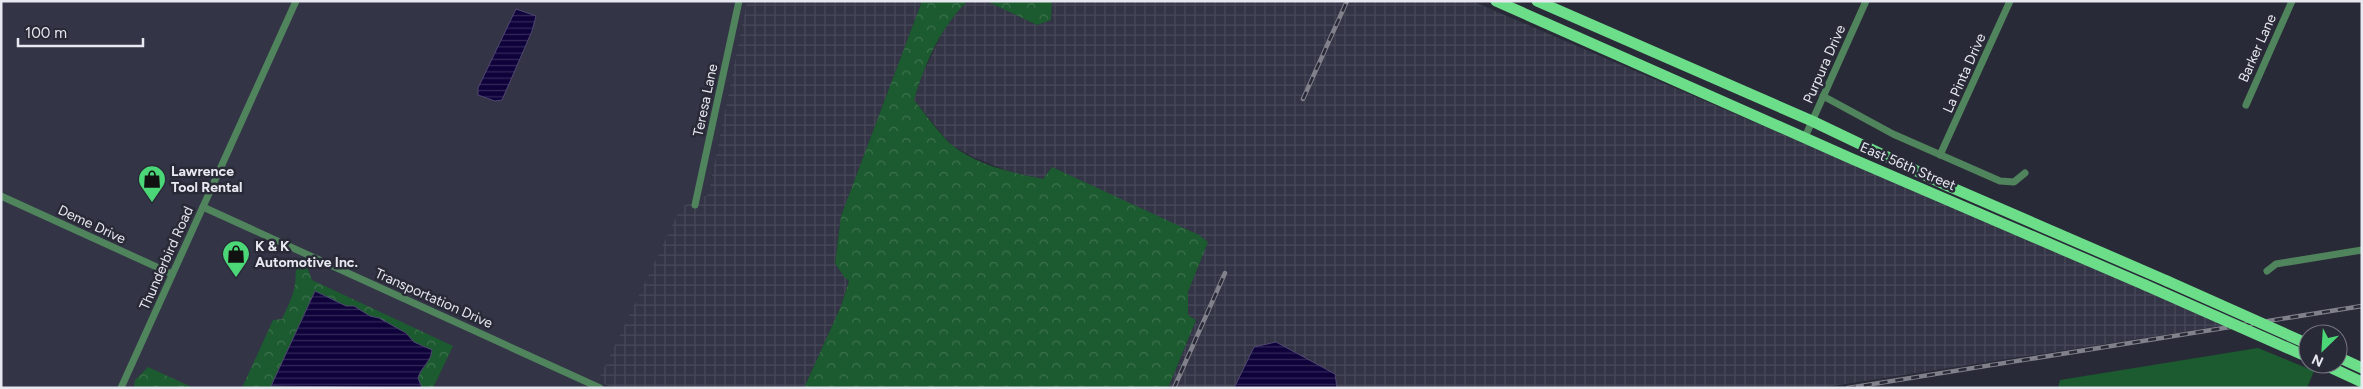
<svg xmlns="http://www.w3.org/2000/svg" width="2363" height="389" font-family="Figtree,sans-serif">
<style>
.built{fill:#333446}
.industrial{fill:url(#industrial-grid)}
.green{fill:#1c5a2f}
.forest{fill:url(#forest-crowns)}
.water{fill:url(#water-rules);stroke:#504771}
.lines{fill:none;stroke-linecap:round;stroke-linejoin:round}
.minor{stroke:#50845c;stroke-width:7}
.primary{stroke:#6cde8a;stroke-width:11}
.rail-casing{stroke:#80818b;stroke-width:4.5}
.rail{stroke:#292a37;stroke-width:2.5;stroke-dasharray:8;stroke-linecap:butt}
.primary-bridge{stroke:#6cde8a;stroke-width:11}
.labels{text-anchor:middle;stroke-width:5;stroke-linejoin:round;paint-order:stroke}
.street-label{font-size:14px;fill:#e7e8f0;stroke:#292a37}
.poi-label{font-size:14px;font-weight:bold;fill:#e7e8f0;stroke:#292a37;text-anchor:start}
</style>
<defs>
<pattern id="industrial-grid" width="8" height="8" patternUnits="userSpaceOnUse" patternTransform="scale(1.25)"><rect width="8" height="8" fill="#333446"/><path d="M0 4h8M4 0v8" fill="none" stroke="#474858"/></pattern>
<pattern id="forest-crowns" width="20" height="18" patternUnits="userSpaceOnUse" patternTransform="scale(1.25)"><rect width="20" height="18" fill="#1c5a2f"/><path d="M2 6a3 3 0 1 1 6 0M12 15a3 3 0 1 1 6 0" fill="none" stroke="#3d724d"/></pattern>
<pattern id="water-rules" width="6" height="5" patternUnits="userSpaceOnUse" patternTransform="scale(1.25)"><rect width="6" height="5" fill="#0f023b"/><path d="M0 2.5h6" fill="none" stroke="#322758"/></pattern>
</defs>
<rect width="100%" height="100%" fill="#292a37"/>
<polygon class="built" points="1,1 747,1 708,195 598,381 613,388 1,388"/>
<g class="industrial">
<polygon points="747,1 922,1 841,216 835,263 849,280 841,306 804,388 613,388 598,381 681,207 708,195"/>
<polygon points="968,1 986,1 1037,25 1051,20 1052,1 1472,1 2227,325 1820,388 1168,388 1196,320 1188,315 1188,292 1208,242 1052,167 1043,179 1013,173 973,157 951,145 914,100 923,73 947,23"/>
</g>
<polygon class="green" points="2258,348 2314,371 2307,388 2058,388 2060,380"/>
<g class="forest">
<path d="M922,1H968C940,27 925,64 914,100C924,112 941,136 952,145C976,165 1013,173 1043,179L1052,167L1199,235L1208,242L1188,292V315L1196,320L1168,388H804L841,306L849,281L844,277L835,263L841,216Z"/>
<polygon points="986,1 1052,1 1051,20 1037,25"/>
<path d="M297,264H306L312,280L453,346L433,388H242L273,320L282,319C287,308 293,297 295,284C296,277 295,272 297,264Z"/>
<polygon points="148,367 194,388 134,387 135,380"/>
</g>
<g class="water">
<polygon points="516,9 536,16 532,31 502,100 495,101 478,95 478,88"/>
<path d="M315,291L346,306H354L370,316L379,318L406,333L414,342L432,350C431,362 421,367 418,378L422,388L271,386Z"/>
<polygon points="1276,342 1335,374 1337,388 1234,388 1254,347"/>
</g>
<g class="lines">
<g class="minor">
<polyline points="1823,96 1893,134 2000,181 2014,182 2025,173"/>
<polyline points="2246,105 2292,1"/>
<polyline points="1805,137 1866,1"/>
<polyline points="1940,155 2010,1"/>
<polyline points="1,196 172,274"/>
<polyline points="695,205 739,1"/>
<polyline points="203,207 600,388"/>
<polyline points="2267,271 2276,264 2362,250"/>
<polyline points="121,388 296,1"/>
</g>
<g class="primary">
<polyline points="1496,1 1850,158 2145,285"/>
<polyline points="1537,1 1812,121 1948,186 2167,281"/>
<polyline points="2338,357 2362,368"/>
<polyline points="2323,364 2362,382"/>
</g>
<g class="rail-casing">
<g id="rail">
<polyline points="1303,99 1347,1"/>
<polyline points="1174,388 1225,273"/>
<polyline points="1848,388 2362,306"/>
</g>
</g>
<use href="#rail" class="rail"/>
<g class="primary-bridge">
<polyline points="2167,281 2308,344"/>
<polyline points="2145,285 2308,357"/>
</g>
</g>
<defs>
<g id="shop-pin" transform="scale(1.4375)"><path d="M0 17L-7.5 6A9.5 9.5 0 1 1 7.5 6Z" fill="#4bd677" stroke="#292a37"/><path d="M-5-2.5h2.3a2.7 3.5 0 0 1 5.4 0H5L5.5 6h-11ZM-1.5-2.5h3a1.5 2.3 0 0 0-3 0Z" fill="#111"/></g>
</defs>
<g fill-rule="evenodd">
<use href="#shop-pin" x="152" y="179"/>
<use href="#shop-pin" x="236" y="254"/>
</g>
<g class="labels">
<g class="street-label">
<text transform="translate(2257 48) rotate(-66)" y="5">Barker Lane</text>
<text transform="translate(1824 64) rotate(-66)" y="5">Purpura Drive</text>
<text transform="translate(1964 73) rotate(-66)" y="5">La Pinta Drive</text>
<text transform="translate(705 100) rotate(-78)" y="5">Teresa Lane</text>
<text transform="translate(1908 166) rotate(23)" y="5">East 56th Street</text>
<text transform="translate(92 224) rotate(25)" y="5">Deme Drive</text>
<text transform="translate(166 258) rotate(-66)" y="5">Thunderbird Road</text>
<text transform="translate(434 298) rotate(24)" y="5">Transportation Drive</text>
</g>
<g class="poi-label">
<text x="171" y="176">Lawrence<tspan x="171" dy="16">Tool Rental</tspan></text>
<text x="255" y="251">K &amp; K<tspan x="255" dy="16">Automotive Inc.</tspan></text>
</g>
</g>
<rect width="2363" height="389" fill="none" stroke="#e7e8f0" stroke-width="5"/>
<g transform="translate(2323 349) rotate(205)"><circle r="24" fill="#292a37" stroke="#757681"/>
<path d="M0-4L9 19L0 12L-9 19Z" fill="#4bd677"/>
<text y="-8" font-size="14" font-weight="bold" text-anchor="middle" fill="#e7e8f0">N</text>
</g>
<path d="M18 38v8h125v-8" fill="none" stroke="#e7e8f0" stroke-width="2.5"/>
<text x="25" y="38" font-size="15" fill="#e7e8f0" stroke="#292a37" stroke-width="4" paint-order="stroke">100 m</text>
</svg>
